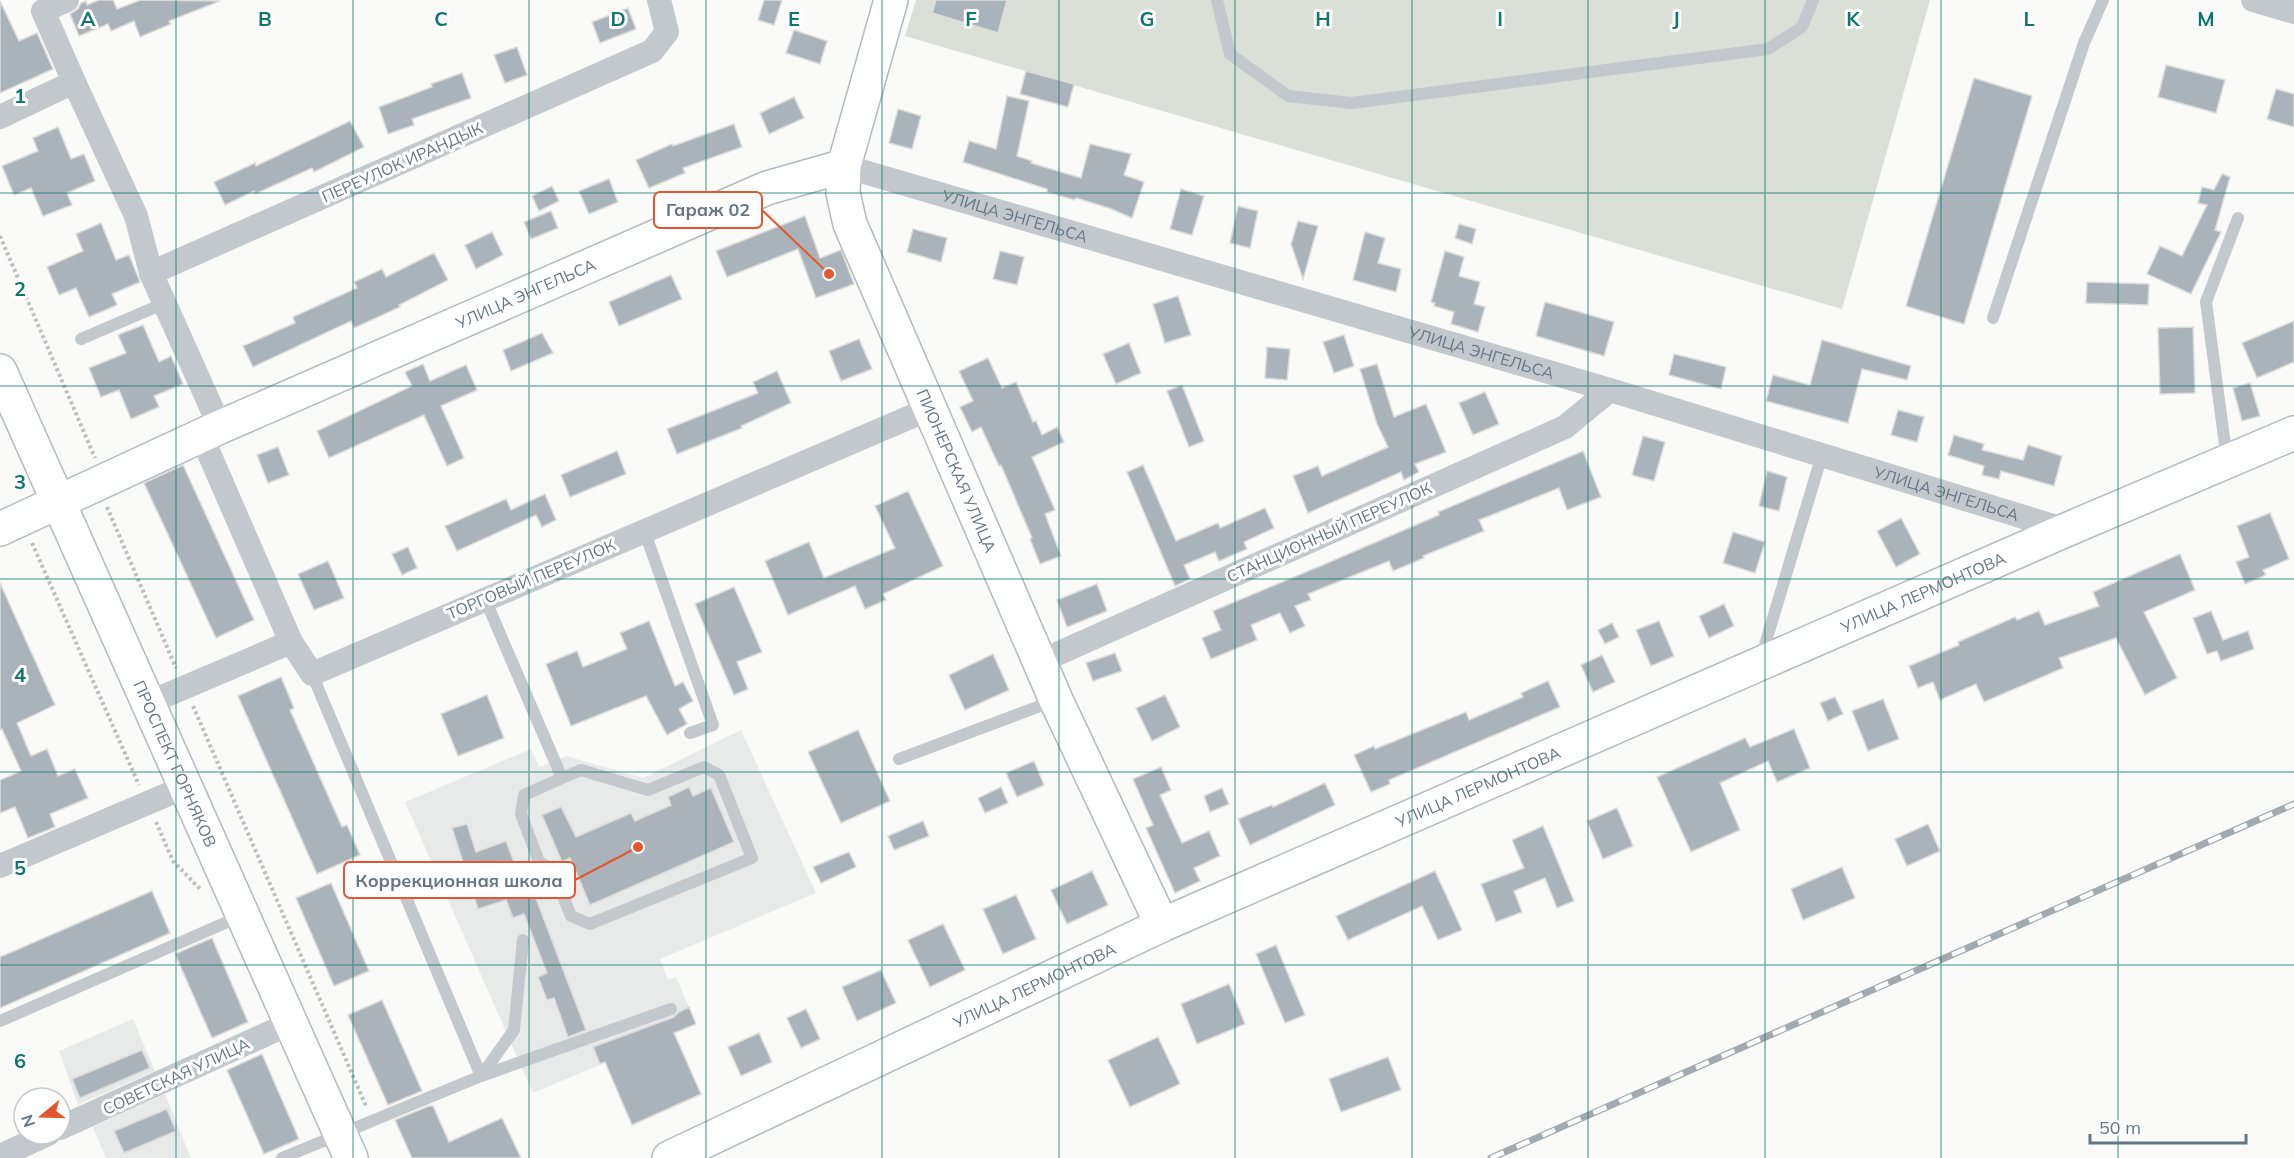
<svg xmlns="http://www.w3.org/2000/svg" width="2294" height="1158" font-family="Mulish,sans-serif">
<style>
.built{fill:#e8e9e9}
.green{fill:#dadfd7}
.building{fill:#aab3b9;stroke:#dcdcda;stroke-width:1.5}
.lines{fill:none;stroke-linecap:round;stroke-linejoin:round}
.secondary-casing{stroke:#b3babf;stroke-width:36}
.path{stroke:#bbbfc2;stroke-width:4;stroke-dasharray:3 3;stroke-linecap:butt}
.lane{stroke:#c3c8cc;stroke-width:12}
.street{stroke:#c3c8cc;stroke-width:24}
.secondary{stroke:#fff;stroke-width:33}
.rail-casing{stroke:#a2aab0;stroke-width:7}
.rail{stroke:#fff;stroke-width:4.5;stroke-dasharray:14;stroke-linecap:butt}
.grid{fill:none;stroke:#0f766e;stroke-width:1.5;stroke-opacity:0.55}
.labels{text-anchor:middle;stroke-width:6;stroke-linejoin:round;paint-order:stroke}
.street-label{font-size:16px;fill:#657683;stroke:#fff}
.grid-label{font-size:20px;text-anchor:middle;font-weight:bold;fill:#0f766e;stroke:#fff;stroke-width:6;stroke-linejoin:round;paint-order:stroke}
.leader{fill:none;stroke:#e4572e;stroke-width:2}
.callout-dot{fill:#e4572e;stroke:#fff;stroke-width:2}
.callout{fill:#fff;stroke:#e4572e;stroke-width:2}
.callout-label{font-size:18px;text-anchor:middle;font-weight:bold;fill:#657683}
</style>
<rect width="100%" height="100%" fill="#fafaf8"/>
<g class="built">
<polygon points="741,730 816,893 660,959 668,980 676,977 696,1024 533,1093 405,802 531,749 539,767 566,756 643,778"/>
<polygon points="133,1019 155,1071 78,1105 59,1051"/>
<polygon points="165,1094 191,1158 106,1158 93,1127"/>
</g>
<polygon class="green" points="916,0 1930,0 1842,309 905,36"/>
<g class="building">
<polygon points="99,0 113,0 117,9 141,0 220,1 169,21 171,24 140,37 134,21 111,31 108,24 79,36 70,14 78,9 81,3 86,1 87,5"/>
<polygon points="764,0 782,0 774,25 758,20"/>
<polygon points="936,0 1007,0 998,33 932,13"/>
<polygon points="0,1 19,41 37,33 53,69 0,93"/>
<polygon points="628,8 636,29 600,43 592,22"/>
<polygon points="794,30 827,41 820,64 786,53"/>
<polygon points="517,47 527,75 505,83 494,55"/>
<polygon points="2166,65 2225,80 2216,113 2158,97"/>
<polygon points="1026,71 1074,84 1068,107 1020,94"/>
<polygon points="462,73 471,98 412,119 414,125 388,134 379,107 432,87 431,84"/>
<polygon points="1974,78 2032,96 1964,324 1906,306"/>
<polygon points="2276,89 2294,94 2294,127 2267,119"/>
<polygon points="1007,96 1029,101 1017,156 1032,161 1031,163 1081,178 1090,144 1131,154 1124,175 1144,182 1132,218 1109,208 1076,198 1075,200 1047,192 1047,189 963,162 969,141 996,149"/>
<polygon points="794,97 804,118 769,134 760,113"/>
<polygon points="898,109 921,116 912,149 889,143"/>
<polygon points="350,121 364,147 314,172 312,168 255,194 254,191 225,205 214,182 255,163 256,166"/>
<polygon points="734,124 742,147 683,168 685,173 649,188 636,160 672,144 673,146"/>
<polygon points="58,127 71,159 84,154 95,181 67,193 72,205 43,216 31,188 14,195 2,166 38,151 33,138"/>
<polygon points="2222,174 2230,177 2215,230 2221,232 2191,294 2147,274 2160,246 2182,256 2207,205 2198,203 2202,187 2214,190"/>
<polygon points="609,179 618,202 589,214 579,191"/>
<polygon points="552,186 559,201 539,211 532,196"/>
<polygon points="1181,189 1204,196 1192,235 1170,229"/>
<polygon points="1238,206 1258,211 1250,248 1230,243"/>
<polygon points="551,211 558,228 531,239 524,222"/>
<polygon points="805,216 820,258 841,250 854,284 816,298 798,249 727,277 716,251"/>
<polygon points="1298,221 1318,226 1303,279 1291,244"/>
<polygon points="101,223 116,260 129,255 140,282 112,294 117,305 89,317 76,288 59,295 47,267 83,251 76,234"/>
<polygon points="1459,224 1476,229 1472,244 1455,238"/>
<polygon points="913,229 947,238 941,262 907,252"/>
<polygon points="492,232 503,255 476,269 465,245"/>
<polygon points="1365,232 1385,238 1378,263 1401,269 1396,292 1353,280"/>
<polygon points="1000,251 1024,257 1017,285 993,279"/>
<polygon points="1445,251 1464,257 1459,276 1480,282 1474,304 1485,307 1478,332 1451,324 1454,312 1434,306 1435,303 1431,302"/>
<polygon points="434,253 448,280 399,305 400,307 354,328 351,321 253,367 243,346 295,323 293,317 357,288 354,282 382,269 386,277"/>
<polygon points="671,275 682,299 619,326 609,302"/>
<polygon points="2087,282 2149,284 2148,305 2086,303"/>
<polygon points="1178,296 1191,335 1165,343 1153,304"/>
<polygon points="1545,302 1614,322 1604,356 1536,336"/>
<polygon points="2294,321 2294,362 2257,378 2242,343"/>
<polygon points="143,325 159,362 171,356 183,384 154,396 159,407 131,419 119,390 101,397 89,368 126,353 118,335"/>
<polygon points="2193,327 2195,393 2160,394 2158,328"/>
<polygon points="542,333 553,353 511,371 503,350"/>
<polygon points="1344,335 1354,366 1334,373 1323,342"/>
<polygon points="859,339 872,369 841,381 829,351"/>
<polygon points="1822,340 1911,366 1907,380 1862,369 1848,423 1766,401 1773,375 1810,385"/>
<polygon points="1129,343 1141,373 1116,384 1103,354"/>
<polygon points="1267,347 1290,349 1287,380 1265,378"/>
<polygon points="1674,354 1726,367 1721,389 1669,375"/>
<polygon points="988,358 1002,388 1016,382 1033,422 1036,421 1042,435 1057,427 1064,442 1032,457 1055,510 1045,514 1061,556 1040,564 1030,539 1032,538 1001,465 999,466 981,427 972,432 960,407 973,401 959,371"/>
<polygon points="423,364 430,381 466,365 477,390 441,406 464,458 447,466 424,415 329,458 317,431 412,386 405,372"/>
<polygon points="1377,364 1394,417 1426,404 1446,452 1415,464 1419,472 1404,480 1401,472 1308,513 1293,476 1318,466 1322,476 1388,447 1377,424 1360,369"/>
<polygon points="777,371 791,403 741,426 742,428 677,454 667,429 758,393 753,382"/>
<polygon points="2250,383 2260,416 2242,421 2233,388"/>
<polygon points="1182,385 1204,441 1189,447 1167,391"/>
<polygon points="1485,392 1499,424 1473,435 1459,403"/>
<polygon points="1898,410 1924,417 1917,442 1891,435"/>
<polygon points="1954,435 1984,444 1982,450 2023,460 2028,445 2062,456 2054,486 2001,471 1999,479 1982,475 1984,466 1948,455"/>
<polygon points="1643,436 1665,442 1654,481 1632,475"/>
<polygon points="278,447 289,475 268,483 257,455"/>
<polygon points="617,451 626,474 570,497 561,475"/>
<polygon points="1583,451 1601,497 1567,510 1559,488 1479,520 1484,531 1423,556 1424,558 1393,571 1389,561 1308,594 1311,600 1295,606 1305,626 1290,633 1280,613 1251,625 1257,640 1211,659 1202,638 1221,630 1213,611 1325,564 1439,515 1438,512"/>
<polygon points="183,465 254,620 216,638 144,483"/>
<polygon points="1143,465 1176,541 1218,523 1220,528 1265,508 1274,528 1244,542 1247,549 1219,561 1215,552 1184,565 1190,579 1175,586 1127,472"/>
<polygon points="1767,471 1787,477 1779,511 1759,506"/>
<polygon points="908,491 943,566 883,594 886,600 865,609 855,586 788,615 765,561 809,542 824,578 895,548 875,506"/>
<polygon points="545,494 556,520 542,527 536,515 457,551 445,526 506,499 511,510"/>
<polygon points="2270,513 2289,559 2263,570 2266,575 2245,584 2236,562 2249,557 2237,526"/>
<polygon points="1901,518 1920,554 1896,567 1877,531"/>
<polygon points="1733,532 1765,542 1755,573 1723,563"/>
<polygon points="408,547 417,568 402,575 392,554"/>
<polygon points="2180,554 2195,590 2144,612 2177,678 2145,695 2116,638 2059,658 2063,668 1984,702 1976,684 1940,700 1933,682 1918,688 1909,666 1959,645 1958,642 2015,617 2017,620 2039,611 2045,625 2099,606 2093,592"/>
<polygon points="328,561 344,598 314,610 298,574"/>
<polygon points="0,583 55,705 17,723 31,756 47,749 58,776 75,769 88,798 50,814 55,827 28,838 15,807 0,813 0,780 21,771 2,729 0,730"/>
<polygon points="1097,584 1107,611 1067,627 1057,600"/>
<polygon points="734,587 762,652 737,662 748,689 734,695 695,604"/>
<polygon points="1724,604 1734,626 1709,638 1699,616"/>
<polygon points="2211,611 2223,640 2248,631 2254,649 2221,661 2217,651 2207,654 2193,618"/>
<polygon points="649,621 675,686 683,682 693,701 679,709 687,724 667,735 646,696 571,726 546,664 577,651 583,667 627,649 620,633"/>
<polygon points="1659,621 1674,656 1651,666 1636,630"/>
<polygon points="1612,623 1619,637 1605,644 1598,630"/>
<polygon points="1115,653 1122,671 1093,681 1086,663"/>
<polygon points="993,654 1009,690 965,710 949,675"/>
<polygon points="1602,655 1615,682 1593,692 1581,665"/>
<polygon points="281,677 294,708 290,710 342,827 347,825 360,855 317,874 238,696"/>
<polygon points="1548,681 1560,707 1389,780 1390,784 1371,792 1354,755 1374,746 1375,749 1466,712 1469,720 1523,697 1521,693"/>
<polygon points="487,695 504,738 458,756 441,714"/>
<polygon points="1165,695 1180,727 1152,741 1136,708"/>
<polygon points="1835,697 1843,714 1828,721 1820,703"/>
<polygon points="1883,699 1899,739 1868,751 1852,711"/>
<polygon points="1794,729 1810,768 1777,782 1768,761 1720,783 1740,830 1691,852 1657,777 1745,738 1750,747"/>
<polygon points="858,730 890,801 841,823 808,752"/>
<polygon points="1034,761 1044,785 1017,797 1006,773"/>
<polygon points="1161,767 1171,790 1160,795 1182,843 1209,831 1220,856 1194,868 1200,881 1175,893 1146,828 1153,825 1133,779"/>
<polygon points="1325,783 1335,805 1250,845 1238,819 1272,805 1273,807"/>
<polygon points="689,787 693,796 711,788 734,842 590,905 570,858 562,862 542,815 561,807 576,837 631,813 635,821 671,805 668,797"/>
<polygon points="1001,787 1008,803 985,813 978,798"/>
<polygon points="1222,788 1229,804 1210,812 1204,796"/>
<polygon points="1617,808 1633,846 1603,859 1587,821"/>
<polygon points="923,821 929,836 894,850 888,836"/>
<polygon points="467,824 476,852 506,841 525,891 532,888 586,1030 568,1037 554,998 547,1000 538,977 547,973 524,914 513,918 506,900 478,909 452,828"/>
<polygon points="1928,824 1940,851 1907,866 1895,839"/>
<polygon points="1543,826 1574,901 1557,908 1545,878 1514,891 1522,912 1496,922 1481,884 1524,868 1512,840"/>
<polygon points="849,852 856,867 821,883 813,867"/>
<polygon points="1842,867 1855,898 1803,920 1791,889"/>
<polygon points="1092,871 1108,905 1067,924 1051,890"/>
<polygon points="1435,871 1462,930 1438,940 1422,906 1348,940 1336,916"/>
<polygon points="331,883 369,971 334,986 296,898"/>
<polygon points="152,891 170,933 0,1008 0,957"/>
<polygon points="1016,895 1036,939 1003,954 983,909"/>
<polygon points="943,924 965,970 930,987 908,940"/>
<polygon points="212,938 248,1022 212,1038 175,954"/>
<polygon points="1276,945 1305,1015 1285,1023 1256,954"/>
<polygon points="881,970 896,1003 857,1021 842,987"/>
<polygon points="1229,984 1245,1024 1197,1044 1181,1004"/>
<polygon points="382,1000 422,1091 388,1105 348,1015"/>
<polygon points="689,1007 696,1024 674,1033 701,1094 632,1125 605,1062 600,1064 593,1047 674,1017 679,1012"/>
<polygon points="806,1009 820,1039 801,1048 787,1018"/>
<polygon points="759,1033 772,1062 741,1076 728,1047"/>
<polygon points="1158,1037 1180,1084 1130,1107 1108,1060"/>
<polygon points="142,1050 150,1068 80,1098 72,1079"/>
<polygon points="262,1054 299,1139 264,1154 227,1070"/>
<polygon points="1388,1057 1401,1090 1341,1112 1329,1079"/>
<polygon points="429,1106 433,1106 449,1142 502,1118 521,1158 412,1158 395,1120"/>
<polygon points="167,1109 176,1131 124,1153 114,1131"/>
</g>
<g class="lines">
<g class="secondary-casing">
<g id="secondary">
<path id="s2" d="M891,0L844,166L843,193L850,224L1056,700L1162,925"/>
<path id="s3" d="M0,371L351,1158"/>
<path id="s4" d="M0,529L220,427L767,188L844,166"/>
<path id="s5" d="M669,1158L1162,925L2066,530L2294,433"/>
</g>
</g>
<g class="path">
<polyline points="0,236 95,458"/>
<polyline points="107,507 176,668"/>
<polyline points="32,543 139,785"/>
<polyline points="193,706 366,1106"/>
<polyline points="156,822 173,861 201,890"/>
</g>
<g class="lane">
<polyline points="1217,0 1230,54 1288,96 1352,103 1768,49 1802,27 1813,0"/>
<polyline points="1993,318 2084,43 2103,0"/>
<polyline points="81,339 165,303"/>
<polyline points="2227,460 2206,302 2238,218"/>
<polyline points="644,530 713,725 690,733"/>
<polyline points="485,599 562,778 524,795 521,814 539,862 552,869 571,916 590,924 752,858 719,775 704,767 648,790 581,770 562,778"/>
<polyline points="1761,658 1822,455"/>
<polyline points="312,674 481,1076 671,1009"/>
<polyline points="899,759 1056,700"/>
<polyline points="0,1021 241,916"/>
<polyline points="282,1158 481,1076 514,1030 523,940"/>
</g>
<g class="street">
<polyline points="2253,0 2294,12"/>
<polyline points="74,82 136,216 151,273 220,427"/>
<polyline points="0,117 74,82 43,11 67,0"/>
<path id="s1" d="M844,166L1610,390L2066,530"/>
<polyline points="151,273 652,51 667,32 659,0"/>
<polyline points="201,435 291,642"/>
<polyline points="1039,662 1565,427 1610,390"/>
<polyline points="148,703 291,642 312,674 929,409"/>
<polyline points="0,866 185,787"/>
<polyline points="60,1128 291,1023"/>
<polyline points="0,1156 48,1134"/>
</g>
<use href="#secondary" class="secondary"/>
<g class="rail-casing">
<polyline id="rail" points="1491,1158 2294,804"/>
</g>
<use href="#rail" class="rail"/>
</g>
<path class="grid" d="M176,0V1158M353,0V1158M529,0V1158M706,0V1158M882,0V1158M1059,0V1158M1235,0V1158M1412,0V1158M1588,0V1158M1765,0V1158M1941,0V1158M2118,0V1158M0,193H2294M0,386H2294M0,579H2294M0,772H2294M0,965H2294"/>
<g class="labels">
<g class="street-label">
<text transform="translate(402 162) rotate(-24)" y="6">ПЕРЕУЛОК ИРАНДЫК</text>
<text dy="6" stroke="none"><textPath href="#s1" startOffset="178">УЛИЦА ЭНГЕЛЬСА</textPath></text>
<text dy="6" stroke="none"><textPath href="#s4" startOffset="576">УЛИЦА ЭНГЕЛЬСА</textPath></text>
<text dy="6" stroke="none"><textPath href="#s1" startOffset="664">УЛИЦА ЭНГЕЛЬСА</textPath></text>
<text dy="6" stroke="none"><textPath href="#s2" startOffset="500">ПИОНЕРСКАЯ УЛИЦА</textPath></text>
<text dy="6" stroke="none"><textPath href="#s1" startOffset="1150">УЛИЦА ЭНГЕЛЬСА</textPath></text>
<text transform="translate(1329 532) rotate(-24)" y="6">СТАНЦИОННЫЙ ПЕРЕУЛОК</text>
<text transform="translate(531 579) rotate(-23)" y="6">ТОРГОВЫЙ ПЕРЕУЛОК</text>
<text dy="6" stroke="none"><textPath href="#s5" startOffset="1376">УЛИЦА ЛЕРМОНТОВА</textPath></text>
<text dy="6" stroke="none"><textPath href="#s3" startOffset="430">ПРОСПЕКТ ГОРНЯКОВ</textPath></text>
<text dy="6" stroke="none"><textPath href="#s5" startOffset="890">УЛИЦА ЛЕРМОНТОВА</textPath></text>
<text dy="6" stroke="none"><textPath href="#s5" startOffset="404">УЛИЦА ЛЕРМОНТОВА</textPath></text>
<text transform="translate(176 1076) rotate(-25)" y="6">СОВЕТСКАЯ УЛИЦА</text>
</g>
</g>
<g class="grid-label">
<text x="88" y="26">A</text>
<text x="265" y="26">B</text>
<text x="441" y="26">C</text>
<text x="618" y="26">D</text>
<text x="794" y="26">E</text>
<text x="971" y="26">F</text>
<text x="1147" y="26">G</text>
<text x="1323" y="26">H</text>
<text x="1500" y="26">I</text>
<text x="1676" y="26">J</text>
<text x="1853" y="26">K</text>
<text x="2029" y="26">L</text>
<text x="2206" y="26">M</text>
<text x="20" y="103">1</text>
<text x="20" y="296">2</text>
<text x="20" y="489">3</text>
<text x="20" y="682">4</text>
<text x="20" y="875">5</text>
<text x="20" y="1068">6</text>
</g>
<path class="leader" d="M829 274L762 210M638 847L575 880"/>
<g class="callout-dot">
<circle cx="829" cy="274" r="6"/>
<circle cx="638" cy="847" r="6"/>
</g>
<g class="callout">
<rect x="654" y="192" width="108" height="36" rx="6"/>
<rect x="344" y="862" width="231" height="36" rx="6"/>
</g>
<g class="callout-label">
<text x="708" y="216">Гараж 02</text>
<text x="459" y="887">Коррекционная школа</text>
</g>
<g transform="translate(42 1116) rotate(251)"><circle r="28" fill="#ffffff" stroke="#c1c8cd" stroke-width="1.5"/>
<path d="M0-4.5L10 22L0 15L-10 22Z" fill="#e4572e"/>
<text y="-9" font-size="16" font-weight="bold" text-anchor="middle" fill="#657683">N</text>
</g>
<path d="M2090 1134v9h156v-9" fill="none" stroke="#657683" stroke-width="3"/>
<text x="2099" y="1134" font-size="18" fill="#657683" stroke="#ffffff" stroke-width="4.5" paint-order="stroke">50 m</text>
</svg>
